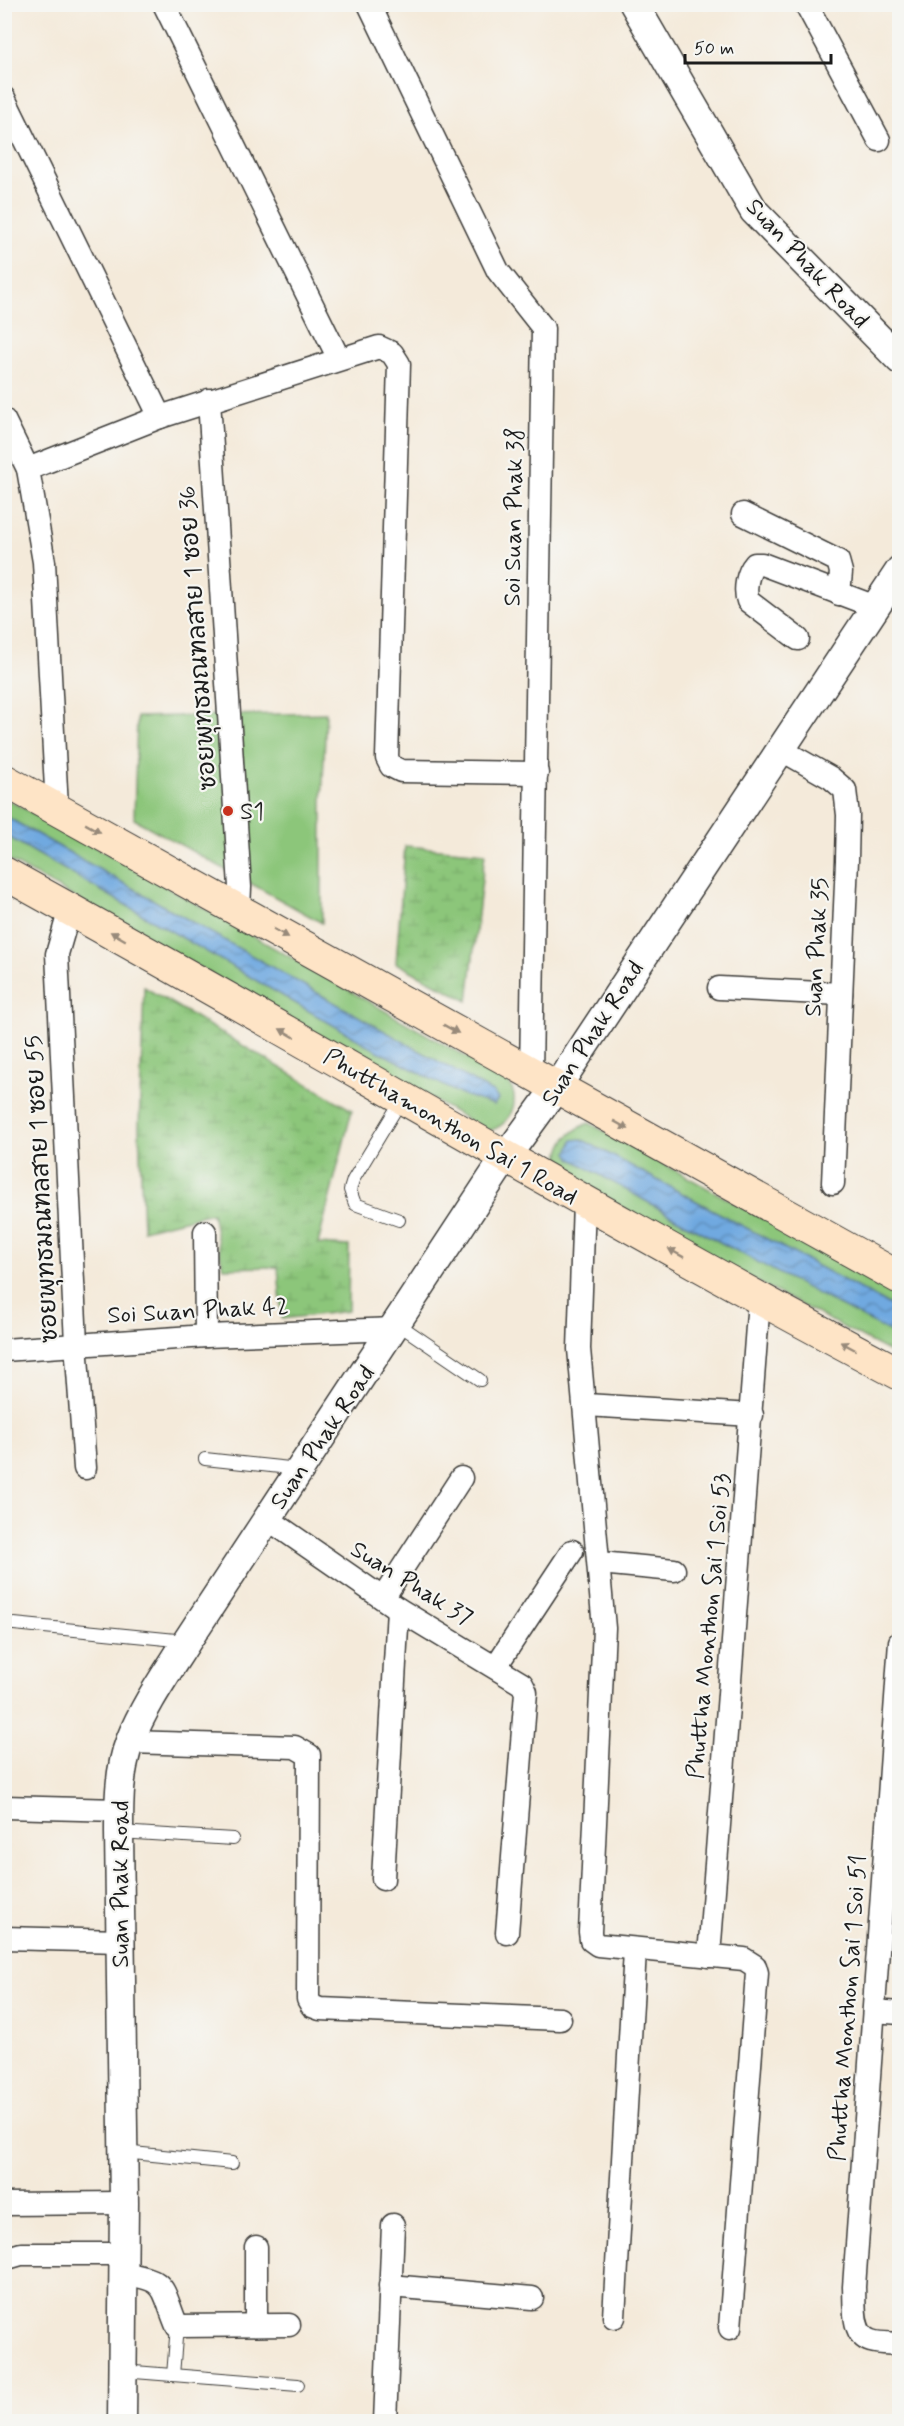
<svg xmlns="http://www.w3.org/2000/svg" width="904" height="2426" font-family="Mynerve,'Playpen Sans Thai',sans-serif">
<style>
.green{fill:#8cc67a;stroke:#54714b;stroke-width:1.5}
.wetland{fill:url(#wetland-marsh);stroke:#54714b;stroke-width:1.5}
.water{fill:url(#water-waves);stroke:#46627e;stroke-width:1.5}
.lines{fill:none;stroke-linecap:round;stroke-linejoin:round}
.service-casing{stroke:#3c3b38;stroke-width:14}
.minor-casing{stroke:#3c3b38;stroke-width:25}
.tertiary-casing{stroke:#3c3b38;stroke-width:31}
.secondary-casing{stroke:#3c3b38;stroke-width:34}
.service{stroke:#fff;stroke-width:12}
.minor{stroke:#fff;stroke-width:22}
.tertiary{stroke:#fff;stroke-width:28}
.secondary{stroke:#fee4c6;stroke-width:32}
.oneway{fill:#988a7a}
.poi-dot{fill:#c8321e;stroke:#f6f6f2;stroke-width:2}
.labels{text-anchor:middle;stroke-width:4.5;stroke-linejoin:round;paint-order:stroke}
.street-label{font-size:24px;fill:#1c1c1c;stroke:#f6f6f2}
.poi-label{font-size:24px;fill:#1c1c1c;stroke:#f6f6f2;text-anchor:start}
</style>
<defs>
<pattern id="wetland-marsh" width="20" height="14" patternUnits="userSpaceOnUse" patternTransform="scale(1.5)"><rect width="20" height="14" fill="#8cc67a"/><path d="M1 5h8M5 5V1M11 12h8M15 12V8" fill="none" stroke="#78aa69"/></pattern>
<pattern id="water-waves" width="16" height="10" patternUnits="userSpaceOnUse" patternTransform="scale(1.5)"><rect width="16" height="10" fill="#70a9e0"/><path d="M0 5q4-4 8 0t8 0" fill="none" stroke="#5b89b5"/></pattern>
</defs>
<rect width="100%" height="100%" fill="#f6f6f2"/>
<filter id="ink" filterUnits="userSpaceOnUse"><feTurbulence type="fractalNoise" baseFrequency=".0167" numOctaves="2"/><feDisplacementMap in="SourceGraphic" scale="12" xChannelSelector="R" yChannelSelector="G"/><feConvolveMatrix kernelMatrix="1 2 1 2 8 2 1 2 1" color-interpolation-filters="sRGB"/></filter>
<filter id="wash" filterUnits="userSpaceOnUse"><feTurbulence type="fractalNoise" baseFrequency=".008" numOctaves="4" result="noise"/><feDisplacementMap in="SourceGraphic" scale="24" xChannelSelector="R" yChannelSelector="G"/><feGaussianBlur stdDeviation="1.35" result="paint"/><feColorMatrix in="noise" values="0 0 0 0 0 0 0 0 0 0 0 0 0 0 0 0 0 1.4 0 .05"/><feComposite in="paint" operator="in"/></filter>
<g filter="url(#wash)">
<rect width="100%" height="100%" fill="#f4eada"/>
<g class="green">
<polygon points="326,713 322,803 322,923 134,819 137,717"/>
<path d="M4,798L82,839L507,1080C522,1100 512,1125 488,1131L5,858V835L378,1051L460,1094L497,1099L494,1093L5,816Z"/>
<path d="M589,1123L899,1293V1310L581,1139L568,1152L572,1159L688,1225L899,1337V1357L567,1181C551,1155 562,1134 589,1123Z"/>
</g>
<g class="wetland">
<polygon points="405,846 485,853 468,1001 396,963"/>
<polygon points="144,987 352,1110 318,1244 349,1246 348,1311 282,1319 278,1267 223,1268 212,1213 143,1230 139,1128"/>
</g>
<g class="water">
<polygon points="5,816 494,1093 498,1099 494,1105 460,1094 378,1051 5,835"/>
<polygon points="581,1139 899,1310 899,1337 688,1225 572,1159 568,1152 573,1140"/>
</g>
</g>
<g filter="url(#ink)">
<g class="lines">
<g class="service-casing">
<g id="service">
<polyline points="399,1220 355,1204 350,1190 353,1180 402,1099"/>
<polyline points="398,1324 480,1380"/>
<polyline points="205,1459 299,1469"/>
<polyline points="4,1623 186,1641"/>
<polyline points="119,1832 233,1839"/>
<polyline points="123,2152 232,2163"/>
<polyline points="122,2371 298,2385"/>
<polyline points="173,2375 177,2326"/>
</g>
</g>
<g class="minor-casing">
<g id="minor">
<polyline points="164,4 339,359"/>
<polyline points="369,4 498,271 543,328 531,1074"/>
<polyline points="806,4 879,140"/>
<polyline points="4,98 160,417"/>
<polyline points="209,400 240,887 239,909"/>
<polyline points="4,420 28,469 44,562 57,808"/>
<polyline points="28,469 160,417 379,347 392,353 399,364 387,758 391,766 401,771 537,773"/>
<polyline points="743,514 838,561 841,572 839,594"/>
<path d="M798,639L748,601C744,590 747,573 755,564H762L873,606"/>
<polyline points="780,749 831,778 845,790 848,815 847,860 833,1183"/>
<polyline points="70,909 57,954 76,1343 85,1468"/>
<polyline points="719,988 841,994"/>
<polyline points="584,1202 579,1349 604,1628 590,1932 591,1940 598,1945 744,1959 755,1966 757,1973 730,2328"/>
<polyline points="205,1232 206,1336"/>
<polyline points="4,1350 206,1336 395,1329"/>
<polyline points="586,1405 752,1415"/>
<polyline points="268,1519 398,1609 522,1684 526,1692 507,1933"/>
<polyline points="600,1563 674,1570"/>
<polyline points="383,1598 461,1478"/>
<path d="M900,1642L854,2287C855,2303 851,2336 871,2341C880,2344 891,2343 900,2344"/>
<polyline points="496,1666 572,1551"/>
<polyline points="129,1742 295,1747 309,1755 308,1999 312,2006 320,2009 560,2019"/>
<polyline points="4,1807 119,1810"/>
<polyline points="383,1879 398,1609"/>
<polyline points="4,1938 120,1941"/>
<polyline points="709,1956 759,1300"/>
<polyline points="874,2011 900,2013"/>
<polyline points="4,2204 124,2203"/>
<polyline points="256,2247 256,2325"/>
<polyline points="4,2259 21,2254 122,2254"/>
<path d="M122,2273C169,2281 160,2285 177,2326L289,2325"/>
<polyline points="390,2286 532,2298"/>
<polyline points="614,2317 635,1951"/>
<polyline points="385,2422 393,2225"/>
</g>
</g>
<g class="tertiary-casing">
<g id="tertiary">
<polyline points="634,4 754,211 900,360"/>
<path d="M122,2422L124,2203L119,1832C119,1802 119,1769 130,1741C144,1705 167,1673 187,1641L505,1158L556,1088L900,570"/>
</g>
</g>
<g class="secondary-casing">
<g id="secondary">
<polyline points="4,780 900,1278"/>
<path d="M4,873C304,1038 597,1214 900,1374"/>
</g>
</g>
<use href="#service" class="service"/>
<use href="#minor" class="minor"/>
<use href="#tertiary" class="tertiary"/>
<use href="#secondary" class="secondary"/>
</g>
<defs><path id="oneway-solid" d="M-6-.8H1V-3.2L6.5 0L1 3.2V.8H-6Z" transform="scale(1.5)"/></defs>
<g class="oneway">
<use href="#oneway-solid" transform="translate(93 828) rotate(29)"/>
<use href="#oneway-solid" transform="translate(281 933) rotate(29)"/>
<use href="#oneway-solid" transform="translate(118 936) rotate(-150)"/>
<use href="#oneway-solid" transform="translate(451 1029) rotate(29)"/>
<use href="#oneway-solid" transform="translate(287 1033) rotate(-150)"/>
<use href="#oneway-solid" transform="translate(621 1125) rotate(29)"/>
<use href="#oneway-solid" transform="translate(676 1253) rotate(-151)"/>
<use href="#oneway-solid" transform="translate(848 1346) rotate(-152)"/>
</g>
</g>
<circle class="poi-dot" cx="228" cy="811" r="6"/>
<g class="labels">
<g class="street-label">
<text transform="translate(808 263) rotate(47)" y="8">Suan Phak Road</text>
<text transform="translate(513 517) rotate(-89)" y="8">Soi Suan Phak 38</text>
<text transform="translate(197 638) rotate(-94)" y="8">ซอยพุทธมณฑลสาย 1 ซอย 36</text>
<text transform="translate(816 947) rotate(-87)" y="8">Suan Phak 35</text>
<text transform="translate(592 1033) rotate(-57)" y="8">Suan Phak Road</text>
<text transform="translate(451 1126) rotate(30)" y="8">Phutthamonthon Sai 1 Road</text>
<text transform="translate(41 1189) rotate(-93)" y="8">ซอยพุทธมณฑลสาย 1 ซอย 55</text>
<text transform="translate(198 1310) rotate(-3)" y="8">Soi Suan Phak 42</text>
<text transform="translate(322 1437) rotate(-56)" y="8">Suan Phak Road</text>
<text transform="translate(412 1583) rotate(32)" y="8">Suan Phak 37</text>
<text transform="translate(708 1626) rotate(-85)" y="8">Phuttha Monthon Sai 1 Soi 53</text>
<text transform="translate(120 1884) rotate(-90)" y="8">Suan Phak Road</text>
<text transform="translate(847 2008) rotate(-86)" y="8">Phuttha Monthon Sai 1 Soi 51</text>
</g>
<g class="poi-label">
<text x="240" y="819">S1</text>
</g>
</g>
<rect width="904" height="2426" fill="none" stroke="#f6f6f2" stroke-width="24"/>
<path d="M685 54v9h146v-9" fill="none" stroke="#1c1c1c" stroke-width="3"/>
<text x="694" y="54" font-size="18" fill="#1c1c1c" stroke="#f6f6f2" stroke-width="4.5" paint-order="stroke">50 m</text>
</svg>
